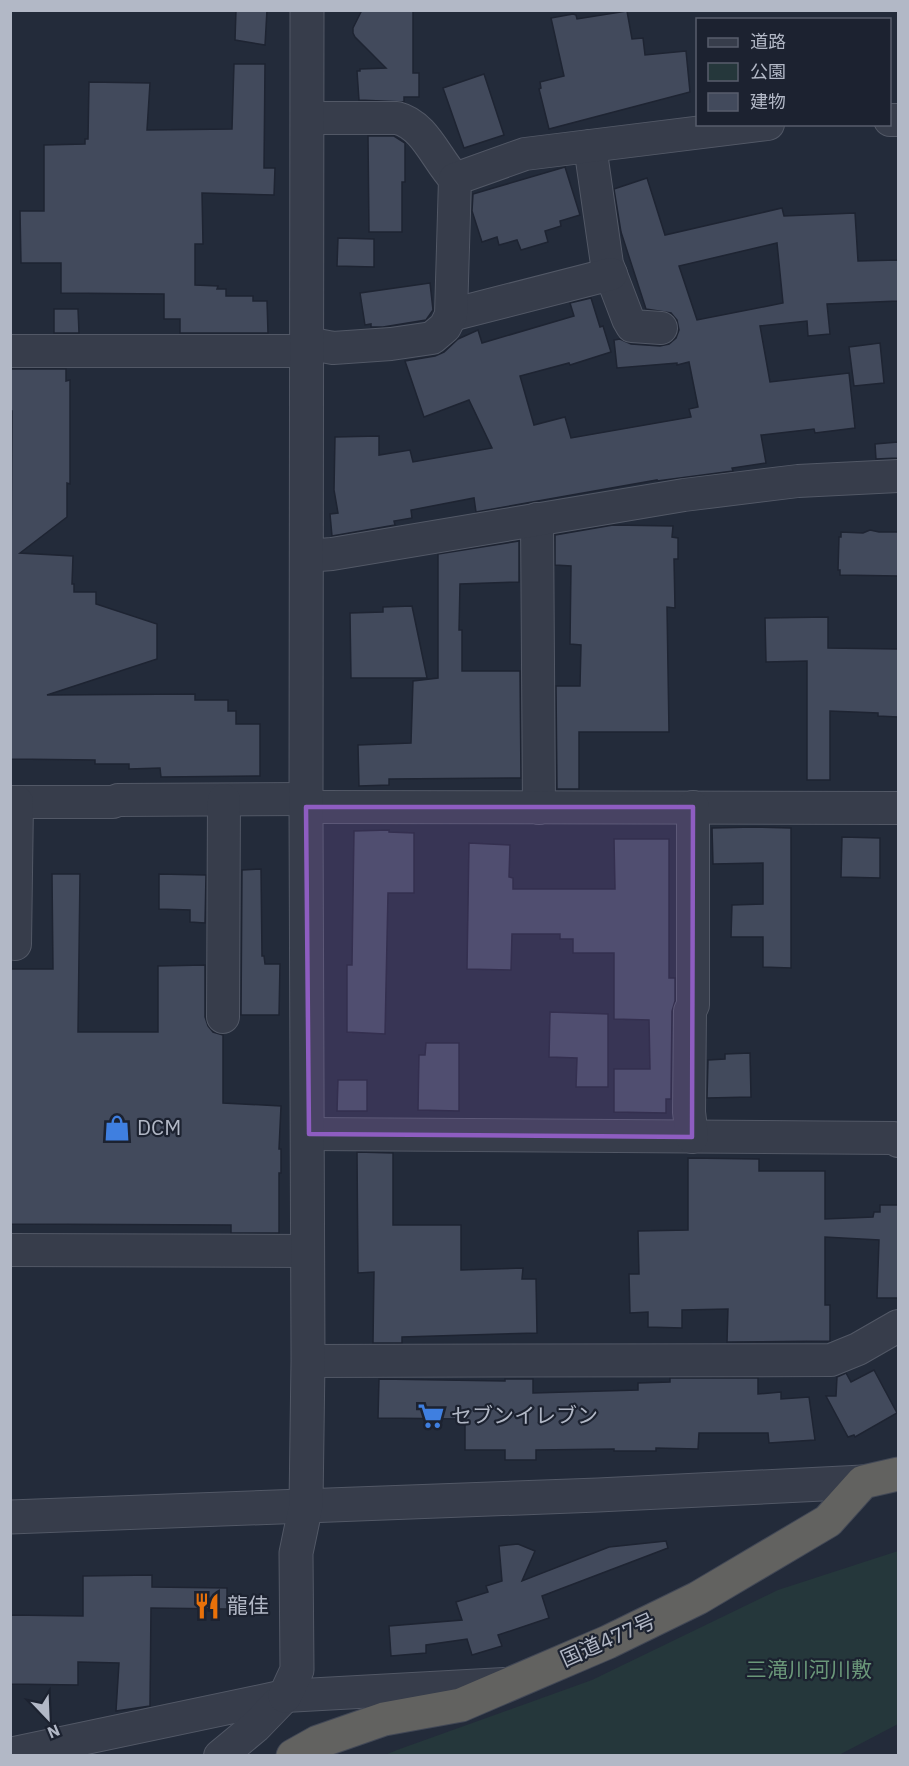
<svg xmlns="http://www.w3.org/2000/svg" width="909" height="1766" font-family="'IBM Plex Sans','Noto Sans JP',sans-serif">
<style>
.green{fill:#25373b}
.building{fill:#424a5c;stroke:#1e2432;stroke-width:1.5;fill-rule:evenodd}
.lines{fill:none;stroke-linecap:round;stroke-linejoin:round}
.minor-casing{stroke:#525866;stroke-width:34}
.tertiary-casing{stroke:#525866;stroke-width:35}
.trunk-casing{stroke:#424856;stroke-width:35}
.minor{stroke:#373d4b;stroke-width:32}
.tertiary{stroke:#373d4b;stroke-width:33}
.trunk{stroke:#626260;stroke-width:33}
.marked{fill:#8e5dc1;fill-opacity:0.2;stroke:#8e5dc1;stroke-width:4.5;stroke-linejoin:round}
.labels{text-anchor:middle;stroke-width:4.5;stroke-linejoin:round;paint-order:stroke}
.poi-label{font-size:21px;fill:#b2b8c6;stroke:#1c2230;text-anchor:start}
.street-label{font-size:21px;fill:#b2b8c6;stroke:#1c2230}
.park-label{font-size:21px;fill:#6a9779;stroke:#1c2230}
</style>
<rect width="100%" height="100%" fill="#232b3a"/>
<polygon class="green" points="898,1551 898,1724 839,1755 385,1755 397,1750 592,1680 778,1590"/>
<g class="building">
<polygon points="236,10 267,10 265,45 235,40"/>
<polygon points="362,10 413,10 413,73 419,73 419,97 404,97 404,102 359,100 357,71 360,71 360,69 386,68 355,37 353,33 353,28"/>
<polygon points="627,11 632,39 643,38 645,55 686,51 690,92 549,129 539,89 541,88 540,82 564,76 551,18 573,14 576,15 577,19"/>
<polygon points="234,64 265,64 264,168 275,168 274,195 202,193 203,244 195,244 195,285 218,286 217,289 226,289 226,296 253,296 253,301 267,301 268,333 180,333 180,319 164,319 164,294 61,293 61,263 21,263 20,211 44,211 44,145 85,144 85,139 88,139 89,82 150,83 147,130 232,129"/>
<polygon points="484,74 504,135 464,148 443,88"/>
<polygon points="368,136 394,136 405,143 405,182 402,182 402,232 369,232"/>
<polygon points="565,167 580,215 560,221 561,226 545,231 548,242 521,250 517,240 499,245 497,237 482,242 472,211 473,194"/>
<path d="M647,178L665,235L782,208L784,216L855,213L858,261L898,260V301L827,304L830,334L808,336L807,321L760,326L770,382L849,373L855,428L815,433L814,429L761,435L766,463L732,468L733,471L657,481V480L476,512L474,498L411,510L412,518L394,521L395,525L332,536L330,514L338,513L334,490L335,437L379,436V455L410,450L413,462L492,448L469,400L424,417L405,361L435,356L444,352L458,339L478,330L482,343L574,316L570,303L591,298L600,327L603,326L611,352L570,365L569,363L520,376L534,425L565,417L571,438L691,417L689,409L698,407L689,362L677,365V363L617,368L614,340L620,339L631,344L660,346L669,344L676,338L679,330L677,320L671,313L646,309L621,232L614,189ZM777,243L783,303L697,320L679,266Z"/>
<polygon points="338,238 374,239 374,267 337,266"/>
<polygon points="430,283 433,310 426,320 383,327 371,327 371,324 365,325 360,293"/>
<polygon points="54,309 78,309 79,333 54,333"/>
<polygon points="880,343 884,383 854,386 849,347"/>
<polygon points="10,369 66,369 66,381 70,380 70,484 67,483 67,517 20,553 73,556 72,584 74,584 74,592 96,592 96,604 157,624 157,659 47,695 195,694 195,700 228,700 228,711 236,711 236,724 260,724 260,776 161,777 160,768 129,769 129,764 95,764 95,760 10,759 12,411 10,411"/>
<polygon points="898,442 898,458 876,459 875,444"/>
<polygon points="613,525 673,526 672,537 678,538 678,559 674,559 675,608 667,607 669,732 579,732 579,789 557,789 556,686 580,686 581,645 570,644 571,566 555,565 555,535"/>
<polygon points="870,530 879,532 898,532 898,576 840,575 840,570 838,570 839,537 841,537 841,532 863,533"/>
<polygon points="519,541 519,582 460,584 459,630 462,630 462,671 520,671 521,778 389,779 389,785 359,786 358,745 411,743 413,681 438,678 438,554"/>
<polygon points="412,606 427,678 351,678 350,613 383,612 383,607"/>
<polygon points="828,617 828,648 898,649 898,717 878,716 878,713 830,711 830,780 807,780 807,661 766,662 765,618"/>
<polygon points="754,827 791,828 791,968 763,967 763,937 731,937 732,905 763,904 763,863 713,864 712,828"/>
<polygon points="389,830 389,832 414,833 414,893 388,893 385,1034 347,1032 347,965 352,965 354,831"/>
<polygon points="842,837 880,838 880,878 841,877"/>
<polygon points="614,839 669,839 669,978 675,978 675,1001 672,1011 671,1099 666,1099 666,1113 614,1112 614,1069 650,1069 649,1020 614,1019 614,953 573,953 573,939 560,939 560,934 512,934 511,970 467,969 469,843 510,845 509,877 513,878 513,889 615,889"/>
<polygon points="261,869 262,956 264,956 265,964 280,964 279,1015 241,1015 242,870"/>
<polygon points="52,874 80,874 78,1032 158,1032 158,966 205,965 205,1017 208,1026 213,1032 223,1035 223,1103 281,1106 279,1149 281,1149 281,1173 279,1173 279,1233 231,1233 231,1225 10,1224 11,969 53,969"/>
<polygon points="159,874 206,875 205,923 190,922 190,910 159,909"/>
<polygon points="550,1012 608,1014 608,1087 576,1087 577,1058 549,1057"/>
<polygon points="426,1043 459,1043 459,1111 418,1110 419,1055 425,1055"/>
<polygon points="750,1053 751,1097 707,1098 708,1060 725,1059 725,1054"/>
<polygon points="338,1080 367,1080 367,1111 337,1111"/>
<polygon points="357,1152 393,1153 393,1225 461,1225 461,1270 523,1268 522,1279 536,1279 537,1333 402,1337 402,1343 373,1343 374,1272 358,1273"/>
<polygon points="688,1158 759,1159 759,1171 825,1171 825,1219 873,1217 874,1212 880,1212 880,1205 898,1205 898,1298 877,1298 879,1240 825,1237 825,1305 830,1305 830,1341 727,1342 728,1309 682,1310 682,1328 648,1327 648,1312 630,1313 629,1274 639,1274 638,1231 688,1230"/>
<polygon points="874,1370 897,1413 855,1437 854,1435 848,1437 826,1396 836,1396 837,1377 846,1373 851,1382"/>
<polygon points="670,1378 758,1378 758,1394 781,1392 781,1399 809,1397 815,1440 769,1443 768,1433 699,1433 698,1449 656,1448 656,1451 614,1451 614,1449 536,1450 536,1460 505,1460 505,1450 465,1450 465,1419 378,1418 379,1379 505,1381 505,1379 533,1379 533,1393 638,1390 638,1383 670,1382"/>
<polygon points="666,1541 668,1548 542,1596 549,1618 498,1635 502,1646 472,1655 467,1639 426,1645 426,1653 391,1656 389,1626 462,1620 456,1602 488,1592 486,1586 502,1581 499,1546 518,1544 535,1551 522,1581 609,1547"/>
<polygon points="152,1575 152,1587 227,1588 227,1609 151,1608 150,1706 116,1711 119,1663 78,1662 78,1685 10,1684 10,1615 83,1616 83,1576"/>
</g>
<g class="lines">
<g class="minor-casing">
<g id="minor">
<path d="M307,118H397C425,125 436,159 455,179"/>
<polyline points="890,120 898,120"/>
<polyline points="590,146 607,264 628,319 632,326 661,328"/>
<polyline points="451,315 611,274"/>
<polyline points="307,343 333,348 391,344 432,338 445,327 451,315 455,179 525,154 768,124"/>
<polyline points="10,351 307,351"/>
<polyline points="537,519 539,808"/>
<polyline points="306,556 332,554 684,495 798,481 898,476"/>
<polyline points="10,802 113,802 118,800 306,799"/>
<polyline points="306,807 898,808"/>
<polyline points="15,944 17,802"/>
<polyline points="223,1017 224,800"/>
<polyline points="309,1134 894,1138 898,1141"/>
<polyline points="692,1137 689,1112 690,1011 693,1005 693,807"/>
<polyline points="10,1250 308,1251"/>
<polyline points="308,1361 831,1360 858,1349 898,1326"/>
<polyline points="10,1754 285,1696 504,1684"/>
<polyline points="220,1756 255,1727 285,1696"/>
</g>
</g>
<g class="tertiary-casing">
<g id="tertiary">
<polyline points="10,1517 598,1495 863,1482"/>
<polyline points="285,1696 297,1670 296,1553 306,1505 308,1361 306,807 307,10"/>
</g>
</g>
<g class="trunk-casing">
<polyline id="trunk" points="293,1756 318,1742 384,1719 461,1705 608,1642 698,1598 828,1521 863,1482 898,1474"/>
</g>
<use href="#minor" class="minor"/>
<use href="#tertiary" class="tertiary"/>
<use href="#trunk" class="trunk"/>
</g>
<path class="marked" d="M306,807H693L692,1137L309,1134Z"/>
<defs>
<g id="shop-bare" transform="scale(2.07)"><path d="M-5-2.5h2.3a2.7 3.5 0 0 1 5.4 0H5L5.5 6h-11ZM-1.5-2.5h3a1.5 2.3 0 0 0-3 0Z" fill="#3f7fe0" stroke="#1c2230" stroke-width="2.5" paint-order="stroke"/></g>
<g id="supermarket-bare" transform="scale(2.07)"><path d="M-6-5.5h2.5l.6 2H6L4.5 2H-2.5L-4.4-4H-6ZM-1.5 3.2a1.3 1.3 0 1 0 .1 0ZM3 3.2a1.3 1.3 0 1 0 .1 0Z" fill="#3f7fe0" stroke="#1c2230" stroke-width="2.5" paint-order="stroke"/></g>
<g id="restaurant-bare" transform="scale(2.07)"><path d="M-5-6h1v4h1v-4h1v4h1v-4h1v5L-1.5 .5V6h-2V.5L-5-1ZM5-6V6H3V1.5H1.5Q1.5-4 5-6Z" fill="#e8710a" stroke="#1c2230" stroke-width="2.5" paint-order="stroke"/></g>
</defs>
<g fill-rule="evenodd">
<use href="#shop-bare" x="117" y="1128"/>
<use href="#supermarket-bare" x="431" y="1416"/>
<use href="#restaurant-bare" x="207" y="1606"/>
</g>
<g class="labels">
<g class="poi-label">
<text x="137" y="1135">DCM</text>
<text x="451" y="1423">セブンイレブン</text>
<text x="227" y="1613">龍佳</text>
</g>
<g class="street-label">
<text transform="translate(608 1640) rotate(-24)" y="7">国道477号</text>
</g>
<g class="park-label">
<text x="809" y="1677">三滝川河川敷</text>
</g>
</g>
<rect width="909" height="1766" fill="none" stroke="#b2b8c6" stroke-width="24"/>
<rect x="696" y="18" width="195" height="108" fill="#1c2230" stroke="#585e6c" stroke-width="1.5"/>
<rect x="708" y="38" width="30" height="9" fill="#373d4b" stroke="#585e6c" stroke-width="1.5"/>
<text x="750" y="48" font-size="18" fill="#b2b8c6">道路</text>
<rect x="708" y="63" width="30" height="18" fill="#25373b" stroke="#585e6c" stroke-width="1.5"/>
<text x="750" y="78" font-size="18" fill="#b2b8c6">公園</text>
<rect x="708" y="93" width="30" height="18" fill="#424a5c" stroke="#585e6c" stroke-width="1.5"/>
<text x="750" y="108" font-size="18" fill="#b2b8c6">建物</text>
<g transform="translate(48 1718) rotate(157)" stroke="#1c2230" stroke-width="4.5" paint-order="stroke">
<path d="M0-4.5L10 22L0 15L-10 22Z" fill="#b2b8c6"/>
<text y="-9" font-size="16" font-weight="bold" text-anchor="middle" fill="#b2b8c6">N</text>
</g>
</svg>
